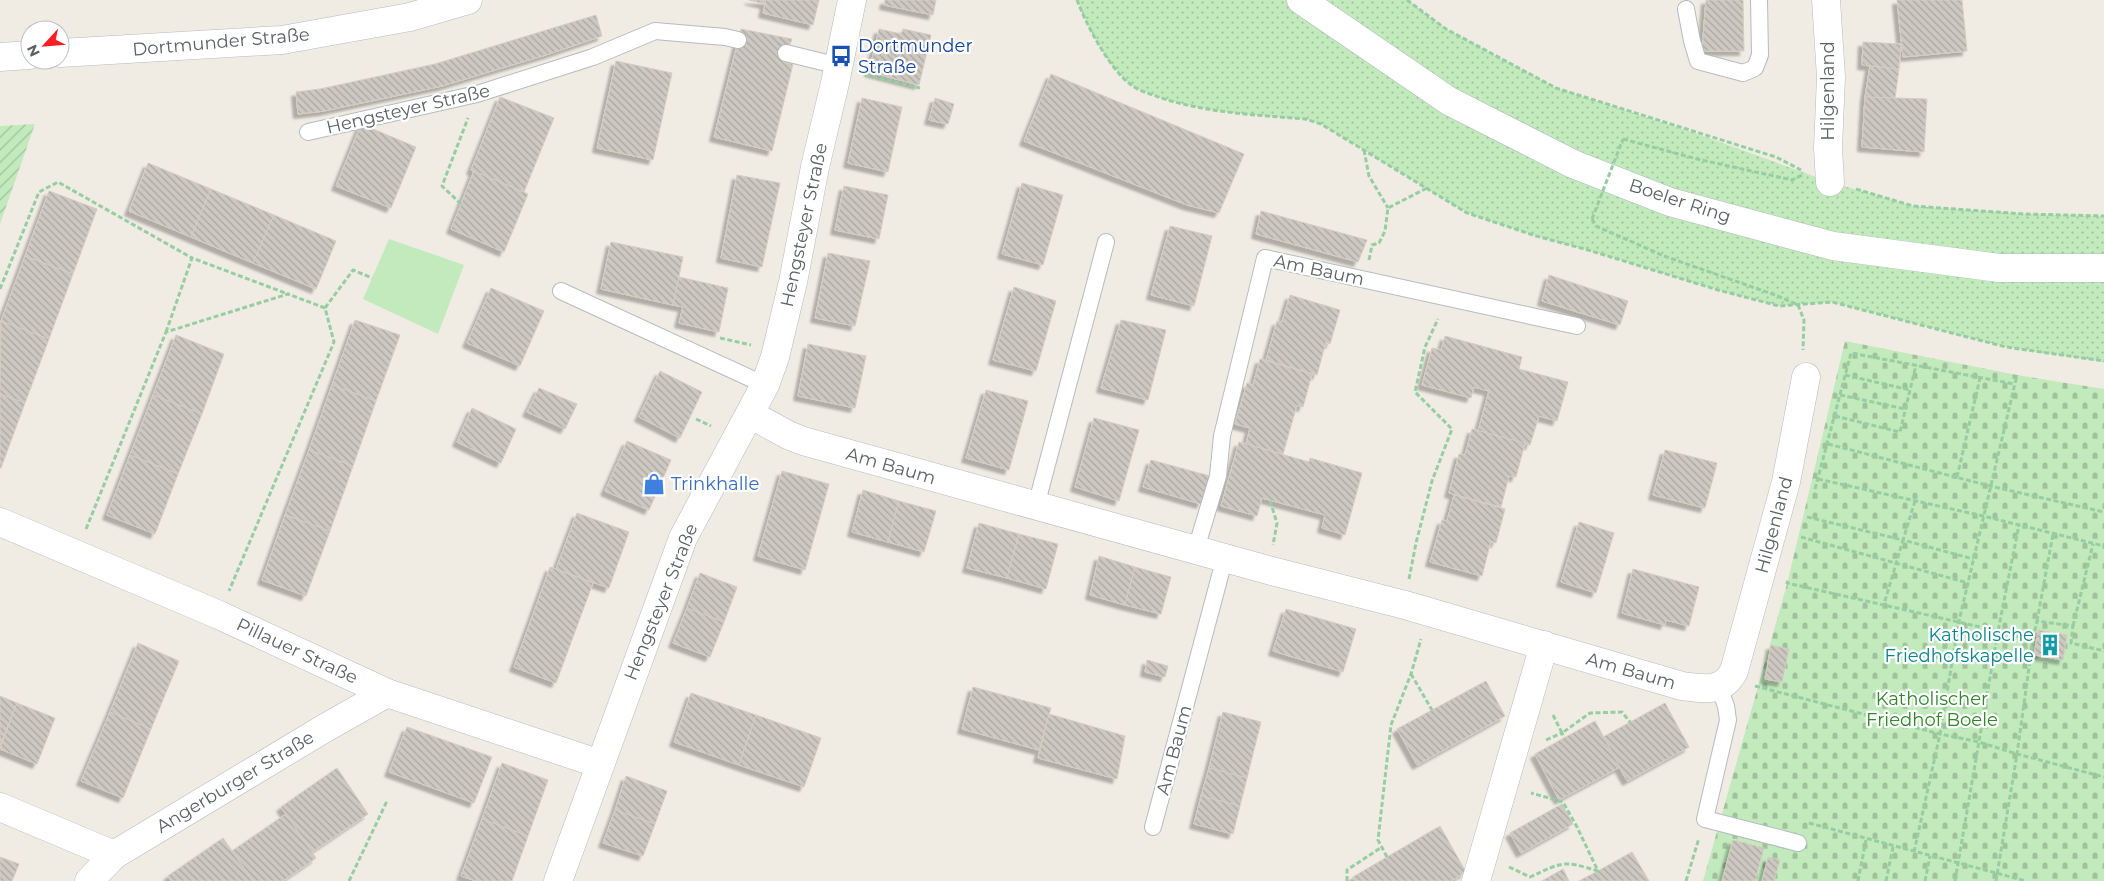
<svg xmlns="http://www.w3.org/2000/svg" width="2104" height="881" font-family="Montserrat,sans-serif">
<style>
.grass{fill:url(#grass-dots)}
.cemetery{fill:url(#cemetery-stones)}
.park{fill:#c2eabd}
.garden{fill:url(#garden-furrows)}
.building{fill:url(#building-back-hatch);stroke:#d5cdc1;filter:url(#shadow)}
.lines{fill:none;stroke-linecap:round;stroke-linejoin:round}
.service-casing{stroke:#b6bbbf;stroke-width:18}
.minor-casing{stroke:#b6bbbf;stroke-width:29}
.secondary-casing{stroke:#b5babf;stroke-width:29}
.path{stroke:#97cea1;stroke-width:3;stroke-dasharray:5 2.5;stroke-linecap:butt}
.service{stroke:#fff;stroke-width:16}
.minor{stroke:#fff;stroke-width:28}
.secondary{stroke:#fff;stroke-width:28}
.path-bridge{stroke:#97cea1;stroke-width:3;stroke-dasharray:5 2.5;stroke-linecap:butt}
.labels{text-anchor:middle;stroke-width:4.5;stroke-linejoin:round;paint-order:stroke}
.street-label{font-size:18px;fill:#5c6166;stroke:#fff}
.transit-label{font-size:18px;fill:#164399;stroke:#fff;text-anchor:start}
.shop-label{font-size:18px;fill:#366cbe;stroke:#fff;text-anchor:start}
.culture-label{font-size:18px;fill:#0d838f;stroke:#fff;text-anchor:end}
.park-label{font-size:18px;fill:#31852b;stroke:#fff}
</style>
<defs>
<pattern id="grass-dots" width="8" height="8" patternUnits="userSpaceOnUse" patternTransform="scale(1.25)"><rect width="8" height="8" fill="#c2eabd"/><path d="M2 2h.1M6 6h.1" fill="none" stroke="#a1c19d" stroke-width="1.8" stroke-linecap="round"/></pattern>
<pattern id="cemetery-stones" width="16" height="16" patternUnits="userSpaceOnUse" patternTransform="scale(1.25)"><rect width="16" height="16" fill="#c2eabd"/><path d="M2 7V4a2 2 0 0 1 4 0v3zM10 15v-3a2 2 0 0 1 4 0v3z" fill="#a1c19d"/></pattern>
<pattern id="garden-furrows" width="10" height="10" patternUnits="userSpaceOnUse" patternTransform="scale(1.25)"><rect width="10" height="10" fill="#c2eabd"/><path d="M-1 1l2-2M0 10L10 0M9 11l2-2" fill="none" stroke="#a1c19d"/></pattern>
<pattern id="building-back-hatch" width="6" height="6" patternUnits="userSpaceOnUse" patternTransform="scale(1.25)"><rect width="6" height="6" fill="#cdc9c2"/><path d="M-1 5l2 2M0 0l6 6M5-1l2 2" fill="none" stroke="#aaa7a1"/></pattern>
<filter id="shadow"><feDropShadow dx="-4.5" dy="4.5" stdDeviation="1" flood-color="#0004"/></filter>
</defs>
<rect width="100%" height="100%" fill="#f0ece4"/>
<path class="grass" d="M1077,0H1407L1446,29L1556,88L1695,133L1830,182L1913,206L2024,214L2104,216V362L2006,347L1832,302L1779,306L1718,290L1588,250L1536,236L1467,213L1321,124L1305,119C1257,115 1208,113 1161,98C1151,94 1138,91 1130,84C1109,68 1086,25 1077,0Z"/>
<polygon class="cemetery" points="1845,341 2017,375 2104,389 2104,881 1703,881 1787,584"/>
<polygon class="park" points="389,239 464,265 438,334 363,299"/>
<polygon class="garden" points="35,124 0,224 0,126"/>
<g class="building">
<polygon points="749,0 766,0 765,4"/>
<polygon points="766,0 819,0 813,25 763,13"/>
<polygon points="885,0 936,0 933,15 884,5"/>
<polygon points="1706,0 1743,0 1744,51 1702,51"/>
<polygon points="1897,0 1962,0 1967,51 1903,57"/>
<polygon points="596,15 602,36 549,54 442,86 324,111 298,114 296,92 320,89 435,64"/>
<polygon points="741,29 792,39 783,62 793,64 772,151 714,137"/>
<polygon points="879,29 901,34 903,29 931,35 919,85 869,72"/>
<polygon points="1863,42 1901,44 1899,69 1862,65"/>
<polygon points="616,61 672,73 653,160 597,148"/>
<polygon points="1870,66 1899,69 1895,98 1865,97"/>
<polygon points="1051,74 1244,154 1219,213 1187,205 1024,141"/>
<polygon points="500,97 554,118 524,192 471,170"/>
<polygon points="1865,97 1927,99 1924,152 1862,147"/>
<polygon points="862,98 902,107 888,172 848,163"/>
<polygon points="935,98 954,104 948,124 929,120"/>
<polygon points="361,124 416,147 391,208 336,186"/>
<polygon points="148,163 211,189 191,237 129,211"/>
<polygon points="474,171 528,194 504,252 451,229"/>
<polygon points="737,175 780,183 762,267 721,258"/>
<polygon points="1022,183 1063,195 1043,265 1002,254"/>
<polygon points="844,186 888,195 879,239 835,230"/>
<polygon points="211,189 274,215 253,263 191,237"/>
<polygon points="49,191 97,209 73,274 25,256"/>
<polygon points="1261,211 1367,240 1358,262 1256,234"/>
<polygon points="274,215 336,241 316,289 253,263"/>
<polygon points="1170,226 1212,236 1194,306 1151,295"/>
<polygon points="611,242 683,257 673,305 601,289"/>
<polygon points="828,253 870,261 855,326 815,318"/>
<polygon points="25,256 73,274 49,339 1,321"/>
<polygon points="1549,275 1628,301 1620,325 1542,301"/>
<polygon points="679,277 728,288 719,332 679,323 683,307 673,305"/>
<polygon points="1014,287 1056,301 1036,371 993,360"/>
<polygon points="491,288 544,311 520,366 467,343"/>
<polygon points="1290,295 1340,310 1330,344 1326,342 1317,375 1266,360 1277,321 1282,322"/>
<polygon points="355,320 400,335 376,401 332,385"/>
<polygon points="1121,320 1166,330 1148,400 1101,388"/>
<polygon points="1,321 49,339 25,403 0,394"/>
<polygon points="176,335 224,354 202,414 153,395"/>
<polygon points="1445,336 1522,357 1519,369 1568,382 1557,421 1539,416 1530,445 1478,431 1489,391 1474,387 1471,398 1422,385 1432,348 1441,350"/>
<polygon points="808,344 866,356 855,408 798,396"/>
<polygon points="1260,359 1312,374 1303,407 1297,405 1283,454 1246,444 1250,428 1235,424 1247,383 1253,385"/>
<polygon points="660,371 702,392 680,438 639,417"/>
<polygon points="332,385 376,401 353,466 309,450"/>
<polygon points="539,388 577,404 565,429 527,412"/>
<polygon points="986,390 1028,401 1009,470 966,458"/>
<polygon points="0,394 25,403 1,468 0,468"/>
<polygon points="153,395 202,414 178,474 130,455"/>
<polygon points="472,408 516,429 501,463 457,442"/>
<polygon points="1094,418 1139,430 1119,501 1075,487"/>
<polygon points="1472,429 1525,443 1516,477 1509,476 1501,507 1449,493 1459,454 1465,455"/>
<polygon points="627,441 671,460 649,510 605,491"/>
<polygon points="1239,442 1309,462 1310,458 1362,473 1345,535 1322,528 1325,515 1262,498 1257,516 1221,506"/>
<polygon points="309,450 353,466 330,531 285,515"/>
<polygon points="1665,450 1717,463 1705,508 1653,495"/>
<polygon points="130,455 178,474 155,534 107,515"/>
<polygon points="1151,460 1210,476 1201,504 1143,487"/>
<polygon points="782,471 829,484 805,570 758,556"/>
<polygon points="863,490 899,501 888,542 852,532"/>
<polygon points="1454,495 1505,509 1496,543 1491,541 1482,576 1430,562 1442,520 1447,521"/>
<polygon points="899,501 936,511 924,552 888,542"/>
<polygon points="577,513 629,532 609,588 556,569"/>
<polygon points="285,515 330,531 306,596 262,580"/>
<polygon points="1579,522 1614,533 1596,593 1561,582"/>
<polygon points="979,523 1019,534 1007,578 967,568"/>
<polygon points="1019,534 1058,544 1046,589 1007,578"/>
<polygon points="1099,556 1135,567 1125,605 1090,595"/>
<polygon points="550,567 593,583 556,683 514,667"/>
<polygon points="1135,567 1171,577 1161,614 1125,605"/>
<polygon points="1633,569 1699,587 1689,626 1666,620 1665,625 1622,613"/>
<polygon points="700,573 737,587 724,622 687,608"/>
<polygon points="687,608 724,622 710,657 673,643"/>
<polygon points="1286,609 1356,629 1343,672 1273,651"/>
<polygon points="2038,630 2067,635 2063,660 2034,655"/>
<polygon points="138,643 179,661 151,729 110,712"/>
<polygon points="1771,645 1789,649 1782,682 1765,679"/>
<polygon points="1147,660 1168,666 1165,677 1145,672"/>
<polygon points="1486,681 1505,716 1417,765 1397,729"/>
<polygon points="973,687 1051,708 1039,750 962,729"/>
<polygon points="691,693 756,715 739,765 674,742"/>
<polygon points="0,696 17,703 0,745"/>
<polygon points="17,703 55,718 37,764 0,749"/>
<polygon points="1665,703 1689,747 1627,781 1603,737"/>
<polygon points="110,712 151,729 123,798 81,781"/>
<polygon points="1223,712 1261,722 1247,778 1209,768"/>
<polygon points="1049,714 1125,736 1117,779 1038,758"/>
<polygon points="756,715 821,738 804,787 739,765"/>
<polygon points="1595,721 1620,767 1559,800 1535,754"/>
<polygon points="407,727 492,757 474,803 389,772"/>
<polygon points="502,763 548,780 528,836 482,819"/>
<polygon points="337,768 368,814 312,852 281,807"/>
<polygon points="1209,768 1247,778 1240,806 1201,796"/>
<polygon points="626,776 667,791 655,824 615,810"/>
<polygon points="1201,796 1240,806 1233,834 1194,824"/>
<polygon points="1562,804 1573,824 1521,853 1510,833"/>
<polygon points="615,810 655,824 643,856 603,843"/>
<polygon points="286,814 316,858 283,881 253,881 232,851"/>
<polygon points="482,819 528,836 512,881 476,881 461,876"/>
<polygon points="1440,826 1466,872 1451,881 1355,881 1353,877"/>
<polygon points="223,838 253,881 171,881 168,876"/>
<polygon points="1733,840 1764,848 1755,881 1722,881"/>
<polygon points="1632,852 1649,881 1579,881 1598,871"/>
<polygon points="0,857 19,864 12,881 0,881"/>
<polygon points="1768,857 1780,860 1774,881 1762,881"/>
<polygon points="1563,869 1569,881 1542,881"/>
</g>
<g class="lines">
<g class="service-casing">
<g id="service">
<polyline points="1686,9 1692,41 1698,61 1743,73 1755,68 1760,55 1759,0"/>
<polyline points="786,53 839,66"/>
<polyline points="308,132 477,94 593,57 655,31 725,37 738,40"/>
<polyline points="561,291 765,385"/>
<polyline points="1036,506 1106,242"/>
<polyline points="1196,549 1218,476 1222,436 1265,258 1577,326"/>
<polyline points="1719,687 1726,706 1728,720 1705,819 1798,843"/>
<polyline points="1153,827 1225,557"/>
</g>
</g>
<g class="minor-casing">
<g id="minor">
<polyline points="1826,0 1831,77 1828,148 1830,182"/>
<path d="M750,414L788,435L803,441L1268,570L1405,605L1682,686C1703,689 1723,693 1734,671L1786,482L1806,377"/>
<polyline points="0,522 219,615 387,693 600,764"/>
<polyline points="0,807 114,855"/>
<polyline points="89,881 114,855 325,728 387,693"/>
<polyline points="558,881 683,538 765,385 775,357 793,282 815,167 835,83 852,0"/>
<polyline points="1476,881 1544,645"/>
</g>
</g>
<g class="secondary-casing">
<g id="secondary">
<polyline points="1301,0 1449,101 1573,164 1670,202 1833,246 1999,268 2104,268"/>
<polyline points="60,53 282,40 410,17 468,0"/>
<polyline points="0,57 30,55"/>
</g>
</g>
<g class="path">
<path d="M1077,0C1086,24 1109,68 1130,84C1138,91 1151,94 1161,98C1208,113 1257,115 1305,119L1321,124L1467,213L1536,236L1588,250L1718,290L1779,306L1832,302L2006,347L2104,361"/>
<polyline points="1407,0 1446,29 1556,88 1776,157 1801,170"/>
<polyline points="865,75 920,88"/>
<polyline points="1623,139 1697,159 1792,180 1802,175"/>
<polyline points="1364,150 1369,176 1388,208"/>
<polyline points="1856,189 1913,206 2024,214 2104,216"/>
<polyline points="461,204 442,186 468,118"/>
<polyline points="1592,219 1596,226 1664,256 1778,296 1798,305 1804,320 1803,350"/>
<polyline points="1369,260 1372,245 1379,243 1385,231 1388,208 1427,188"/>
<polyline points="0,289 39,192 58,182 192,258"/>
<polyline points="325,308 353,270 372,278"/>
<polyline points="166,332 192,258 288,294"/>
<polyline points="720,338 751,345"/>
<polyline points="1845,375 1910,390"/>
<polyline points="1840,395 1905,409"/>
<polyline points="1835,416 1900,432 1916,365"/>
<polyline points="696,419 711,426"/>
<polyline points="1828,444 1990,486 2104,512"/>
<polyline points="1957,477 1980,378"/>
<polyline points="1818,479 1983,516 2104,546"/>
<polyline points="1815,489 1851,353 2014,384"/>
<polyline points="1270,501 1277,523 1273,545"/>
<polyline points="1915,501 1903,540 1973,559"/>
<polyline points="1807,517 1903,540 1884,604"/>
<polyline points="86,529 166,332 288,294 325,308 334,342 229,591"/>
<polyline points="1801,537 1968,583"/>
<polyline points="1409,579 1416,543 1432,481 1452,429 1415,392 1425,347 1438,319"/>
<polyline points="1788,581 1787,583 2033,639 2037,621 2073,626 2071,643 2104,651"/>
<polyline points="2037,621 2053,534"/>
<polyline points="2073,626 2093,544"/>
<polyline points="1411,674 1432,710"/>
<polyline points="1755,686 1940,734 1979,742 2017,754 2104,777"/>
<polyline points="1553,715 1562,733 1590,713 1622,712 1630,722"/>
<polyline points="1546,740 1562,733 1564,738"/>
<polyline points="1809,823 2026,881"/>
<polyline points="1914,852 1940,734 1959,621 2017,375"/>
<polyline points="1387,857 1378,840 1391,725 1411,674 1421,639"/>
<path d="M1509,867L1530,877C1563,862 1562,860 1598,871L1577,827L1563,802L1531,793"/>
<polyline points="349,881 387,801"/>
<polyline points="1347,881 1347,870 1382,847"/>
<polyline points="1686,881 1699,838"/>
<polyline points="1858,881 1866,840"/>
<polyline points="1886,881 1893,847"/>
<polyline points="1925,881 1930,856"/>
<polyline points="1955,881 1998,631 2019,525"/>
<polyline points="1996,881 2017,754 2033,639"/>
</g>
<use href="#service" class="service"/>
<use href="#minor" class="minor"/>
<use href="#secondary" class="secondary"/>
<polyline class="path-bridge" points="1592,219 1623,139"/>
</g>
<defs>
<g id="bus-bare" transform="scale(1.725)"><path d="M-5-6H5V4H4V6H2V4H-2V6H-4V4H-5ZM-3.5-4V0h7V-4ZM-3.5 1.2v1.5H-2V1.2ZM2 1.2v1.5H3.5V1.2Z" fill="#1a4fb4" stroke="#fff" stroke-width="2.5" paint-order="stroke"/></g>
<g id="shop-bare" transform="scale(1.725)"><path d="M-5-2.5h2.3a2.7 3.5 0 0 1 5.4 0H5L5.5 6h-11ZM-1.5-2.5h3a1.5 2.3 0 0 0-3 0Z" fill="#3f7fe0" stroke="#fff" stroke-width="2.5" paint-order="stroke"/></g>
<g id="building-bare" transform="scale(1.725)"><path d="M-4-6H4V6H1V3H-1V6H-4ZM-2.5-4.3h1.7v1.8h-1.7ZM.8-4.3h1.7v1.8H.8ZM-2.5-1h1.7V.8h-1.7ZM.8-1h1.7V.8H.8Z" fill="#0f9aa8" stroke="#fff" stroke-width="2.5" paint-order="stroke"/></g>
</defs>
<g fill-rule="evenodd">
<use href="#bus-bare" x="841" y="56"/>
<use href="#shop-bare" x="654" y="484"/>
<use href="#building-bare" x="2050" y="645"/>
</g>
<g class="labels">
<g class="street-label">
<text transform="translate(221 42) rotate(-5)" y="6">Dortmunder Straße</text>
<text transform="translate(1828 91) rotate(-90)" y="6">Hilgenland</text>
<text transform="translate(408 109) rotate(-13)" y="6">Hengsteyer Straße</text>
<text transform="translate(1680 201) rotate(18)" y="6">Boeler Ring</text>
<text transform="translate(804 225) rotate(-78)" y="6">Hengsteyer Straße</text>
<text transform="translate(1319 270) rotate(12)" y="6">Am Baum</text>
<text transform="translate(891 466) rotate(16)" y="6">Am Baum</text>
<text transform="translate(1774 525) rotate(-75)" y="6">Hilgenland</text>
<text transform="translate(661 602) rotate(-68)" y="6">Hengsteyer Straße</text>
<text transform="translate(297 651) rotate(25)" y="6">Pillauer Straße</text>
<text transform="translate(1631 671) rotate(16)" y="6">Am Baum</text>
<text transform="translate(1174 750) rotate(-75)" y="6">Am Baum</text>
<text transform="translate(235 782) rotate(-31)" y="6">Angerburger Straße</text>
</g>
<g class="transit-label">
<text x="858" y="52">Dortmunder<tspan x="858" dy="21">Straße</tspan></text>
</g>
<g class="shop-label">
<text x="671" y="490">Trinkhalle</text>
</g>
<g class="culture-label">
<text x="2034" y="641">Katholische<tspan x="2034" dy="21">Friedhofskapelle</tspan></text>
</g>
<g class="park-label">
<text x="1932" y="705">Katholischer<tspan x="1932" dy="21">Friedhof Boele</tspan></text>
</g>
</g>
<g transform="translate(45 45) rotate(244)"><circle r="24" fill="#ffffff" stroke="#bec0c2"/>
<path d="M0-4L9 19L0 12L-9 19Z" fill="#fc1e25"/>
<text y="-8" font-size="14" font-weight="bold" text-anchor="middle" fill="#5c6166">N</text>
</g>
</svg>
